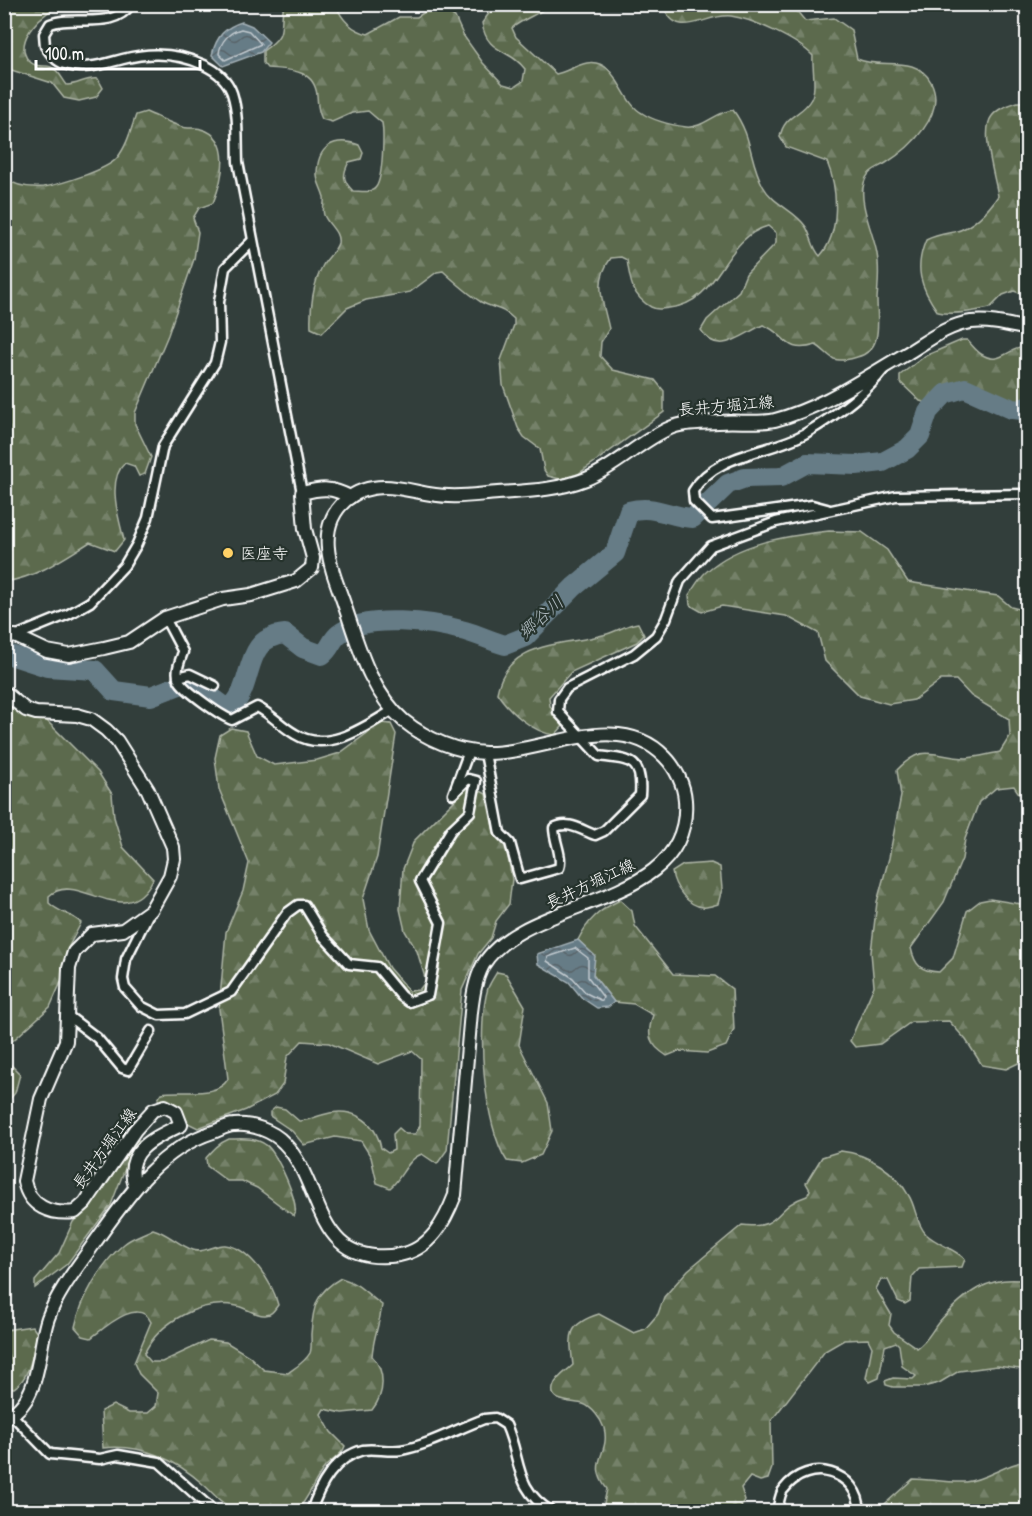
<svg xmlns="http://www.w3.org/2000/svg" width="1032" height="1516" font-family="'Patrick Hand','Klee One',sans-serif">
<style>
.forest{fill:url(#forest-firs);stroke:#aeb5a6;stroke-width:1.5}
.water{fill:url(#water-waves);stroke:#a3b0b6;stroke-width:1.5}
.lines{fill:none;stroke-linecap:round;stroke-linejoin:round}
.shore{stroke:#c2cacf;stroke-width:1.5}
.river{stroke:#667b86;stroke-width:20}
.street-casing{stroke:#fff;stroke-width:13}
.secondary-casing{stroke:#fff;stroke-width:16}
.street{stroke:#26332d;stroke-width:8}
.secondary{stroke:#26332d;stroke-width:12}
.poi-dot{fill:#ffd166;stroke:#26332d;stroke-width:2}
.labels{text-anchor:middle;stroke-width:4.5;stroke-linejoin:round;paint-order:stroke}
.street-label{font-size:16px;fill:#fff;stroke:#26332d}
.poi-label{font-size:16px;fill:#fff;stroke:#26332d;text-anchor:start}
.water-label{font-size:18px;font-style:italic;fill:#b2bdc2;stroke:#26332d}
</style>
<defs>
<pattern id="forest-firs" width="22" height="20" patternUnits="userSpaceOnUse" patternTransform="scale(1.5)"><rect width="22" height="20" fill="#5c6b4e"/><path d="M5 1l3.5 6h-7zM16 11l3.5 6h-7z" fill="#748169"/></pattern>
<pattern id="water-waves" width="16" height="10" patternUnits="userSpaceOnUse" patternTransform="scale(1.5)"><rect width="16" height="10" fill="#667b86"/><path d="M0 5q4-4 8 0t8 0" fill="none" stroke="#596469"/></pattern>
</defs>
<rect width="100%" height="100%" fill="#323e3b"/>
<filter id="ink" filterUnits="userSpaceOnUse"><feTurbulence type="fractalNoise" baseFrequency=".0167" numOctaves="2"/><feDisplacementMap in="SourceGraphic" scale="12" xChannelSelector="R" yChannelSelector="G"/><feConvolveMatrix kernelMatrix="1 2 1 2 8 2 1 2 1" color-interpolation-filters="sRGB"/></filter>
<g filter="url(#ink)">
<g class="forest">
<path d="M284,4L336,5C342,21 352,30 368,34L399,17H417L436,5L455,17L463,35L483,63L503,84L514,87L523,81L525,69C510,48 487,55 482,23L495,5H550C538,15 524,18 512,28L516,37L556,74C566,72 576,65 587,63C617,58 621,102 642,113C654,121 672,125 686,127C702,129 717,111 733,110C753,137 749,161 763,186C773,205 795,210 806,227C812,237 812,248 820,256C841,233 838,188 827,162L786,147L780,137C784,114 802,116 811,99C817,89 812,68 813,56C798,40 753,19 731,16C705,13 677,43 663,5H792L805,21L834,18L851,30L857,59C881,70 915,53 931,82C947,114 910,148 886,163C876,169 868,170 864,183C858,203 874,234 877,254C880,270 878,284 877,299C877,321 884,350 857,357C850,359 841,362 834,359C828,356 823,349 816,345C783,355 787,333 763,325C742,334 718,358 701,330L707,320L739,291L746,274L776,243V233L768,226C721,239 721,303 669,308C662,309 657,310 651,307C632,296 630,281 627,260L621,257L611,258C593,282 603,301 609,329L601,342L600,356L613,370L655,380L664,391V412L578,474L560,479L548,476L544,470L540,449L524,437L518,428L503,385L501,360L514,325V319C502,307 494,309 481,302C467,293 455,282 443,271L437,272L410,292L366,300L347,308L322,333L311,328C310,308 313,283 323,265C327,258 336,251 338,243C340,232 328,225 324,215C322,209 325,203 324,197C322,189 317,182 317,175C317,146 334,136 359,145L363,153L361,159L349,162C342,175 343,181 353,191C361,191 371,194 376,187C383,178 384,134 382,123L368,111L352,113L332,122L322,119C317,109 318,105 317,95C314,68 288,70 267,68L263,63V51C289,32 278,31 284,4Z"/>
<path d="M4,5H63C45,9 11,41 29,61C36,68 43,65 51,67C59,70 62,79 67,85C78,85 87,77 98,79L103,88L96,97L79,101L64,98L52,83L5,68Z"/>
<path d="M1018,102H1027V296L1014,291L1003,295L990,308C976,311 951,315 938,312C920,287 914,268 926,240C936,235 944,234 954,232C972,228 988,211 998,196C995,177 980,131 992,116C998,108 1009,105 1018,102Z"/>
<path d="M146,112C158,117 170,123 182,127C188,129 195,127 201,129C234,138 222,181 213,203L199,208L193,218L198,232L194,259L168,335L135,413V424L151,457L145,474L139,476L134,466L125,463C106,480 119,519 124,540L115,551L90,542C61,560 39,576 5,582V178C15,186 31,188 44,187C61,184 107,170 117,158C127,146 131,129 136,115Z"/>
<path d="M962,340H967C972,345 976,351 981,354C1001,367 1009,345 1027,348V402L1022,408L1012,406L966,386L943,392L927,403L920,401L900,382V375L925,356Z"/>
<path d="M829,531L862,532L887,550L908,582L998,596L1011,607L1027,611C1028,622 1029,634 1028,646C1026,658 1019,672 1028,684L1027,829L1021,824L1020,795L1014,786L996,788L979,802L965,839L962,859L944,902L911,948C915,966 921,971 939,972L953,958L967,911L980,901L990,899L1027,905L1028,987L1023,1002L1027,1014V1059L1006,1069L982,1065L966,1040L949,1021L911,1022L880,1044L855,1047L850,1041L874,986L871,952L877,902L889,858L901,796L897,770C925,741 934,758 967,758C977,757 989,754 1000,752L1010,736L1009,719L971,696L956,680H941L914,700L889,704L860,696L825,661L818,633L786,616L722,606L702,612L690,605L689,595C694,588 699,578 706,572C739,542 786,536 829,531Z"/>
<path d="M638,623L644,635L637,642L571,672L549,697L550,706L563,726L555,735C533,733 509,711 497,693C507,640 564,646 603,635C616,632 625,625 638,623Z"/>
<path d="M5,696L31,705L98,772L112,794L114,817L123,847L153,879C126,934 77,869 49,896V903C59,913 71,913 81,923L67,950L61,982L50,1007L7,1046V1061L20,1074L15,1093L5,1105Z"/>
<path d="M381,723L391,724L396,734L377,857L363,899L369,930L389,968L409,991L419,990L426,981L417,951L405,931L400,909L403,869L414,841L470,785L486,794L494,832L506,846L512,879L509,904L496,921L491,938L478,954L462,990L447,1150L437,1164L422,1154C407,1159 402,1178 390,1188L377,1183L371,1157L361,1141L335,1137L304,1145L292,1131L270,1116V1112L276,1107L285,1109L299,1121C308,1121 314,1117 322,1115C351,1106 375,1119 381,1148L388,1153L394,1150L393,1134L399,1128L406,1134H415L420,1126L421,1059L412,1051L378,1064L329,1043L302,1041L287,1057L283,1084L275,1095L246,1110L198,1128L186,1122L158,1099L162,1093C182,1089 216,1099 228,1079L219,1009L226,932L243,891L249,863L219,789L215,758L220,735L231,728L246,731L257,756L274,765L317,760L340,753Z"/>
<path d="M711,863L720,867L722,889L718,904C714,905 707,908 703,907C687,906 674,886 672,872L683,865Z"/>
<path d="M620,900L632,911L635,926L673,974L715,976L732,989L734,1029L726,1046L707,1053L679,1051L667,1056C649,1044 646,1036 653,1015L634,1004L614,1002L593,975L594,955L578,940C588,920 599,910 620,900Z"/>
<path d="M497,972L506,974L525,1006L519,1045L548,1103L552,1131L541,1155L522,1163L507,1161C484,1128 476,1027 488,988C490,983 494,977 497,972Z"/>
<path d="M229,1139C241,1139 255,1137 266,1145C277,1152 301,1206 294,1216L257,1188L242,1181H227L207,1166L206,1158C213,1150 219,1143 229,1139Z"/>
<polygon points="139,1140 140,1145 124,1171 111,1205 67,1264 35,1288 35,1281 59,1253 73,1222 109,1181 134,1142"/>
<path d="M841,1151C869,1154 895,1171 909,1196C916,1207 916,1224 926,1234C938,1245 953,1248 965,1259L962,1267L919,1269L912,1277L910,1301L905,1304L898,1301L888,1280H881L876,1289L891,1314L889,1325L894,1332L917,1348C927,1342 931,1332 938,1323C964,1294 988,1274 1027,1281V1370L997,1366L959,1371L939,1383L923,1387H893L886,1385L885,1381L893,1378L913,1379L916,1376L902,1366L899,1345L896,1342L885,1346L879,1378L870,1382L866,1378L872,1347L868,1339L844,1340L825,1351L771,1421L772,1468L768,1479L760,1481L750,1477L741,1488L745,1500L739,1511H610L604,1503L607,1489C586,1462 611,1454 604,1428C601,1419 592,1407 583,1404C575,1401 546,1404 554,1385C557,1377 567,1371 573,1365C569,1335 567,1324 599,1314L634,1333L645,1329L658,1314L664,1297L688,1270L742,1225C783,1230 772,1207 807,1196L810,1190L806,1183L822,1157Z"/>
<path d="M153,1229C168,1233 178,1245 193,1250C203,1254 215,1244 225,1245C249,1247 273,1283 278,1305C275,1309 271,1316 264,1315C255,1315 246,1308 237,1306C202,1299 159,1321 144,1354L151,1362H162L209,1340L226,1342L249,1356L264,1370L288,1373C296,1367 305,1362 310,1353C312,1348 311,1340 311,1334C313,1306 316,1292 341,1278C361,1284 365,1293 382,1305C380,1323 373,1338 372,1356C386,1371 385,1394 372,1410L342,1413L324,1409L321,1414L331,1432L345,1446C342,1456 332,1459 325,1467C314,1480 309,1499 297,1510C280,1512 253,1516 237,1510C223,1506 214,1494 204,1485C175,1459 143,1444 103,1448L101,1411L113,1405L129,1413H148L156,1406L158,1393L139,1374L134,1363L151,1322C139,1296 104,1328 91,1338L83,1336L75,1327C81,1299 101,1263 124,1244C132,1237 144,1234 153,1229Z"/>
<path d="M32,1326L37,1333C33,1352 31,1377 14,1388L5,1387V1330Z"/>
<path d="M1027,1461V1511H877L913,1479C930,1479 948,1483 965,1482C987,1480 1006,1463 1027,1461Z"/>
</g>
<g class="water">
<path d="M242,22L252,26L269,42L261,52L223,66L212,55C216,37 225,27 242,22Z"/>
<polygon points="578,940 595,956 593,975 614,1002 608,1007 597,1008 582,998 569,982 538,964 537,954"/>
</g>
<g class="lines">
<g class="shore">
<path d="M241,29L249,31L261,44L225,60L219,54C220,42 229,32 241,29Z"/>
<polygon points="575,948 588,958 588,977 603,997 602,1001 586,993 573,978 547,961 548,957"/>
</g>
<path class="river" d="M4,653L47,667L95,670L114,691L151,696L190,681L228,709C257,690 239,638 285,634L303,648L322,655C331,649 331,640 339,634C365,613 435,622 465,631C479,635 491,641 505,645L525,637L574,587L615,553L629,511C655,504 668,517 693,518L728,484L745,478L781,477L807,463L856,465L883,462L907,449L920,436L928,412L945,394L965,388L1012,409L1023,410L1028,405"/>
<g class="street-casing">
<g id="street">
<path d="M131,4C113,31 75,14 50,24L44,34L45,46C50,53 56,62 65,64C85,71 103,64 123,59C150,52 178,53 204,65C217,71 227,79 232,93C239,115 237,140 238,162L302,493"/>
<path d="M827,509L812,505L712,519L694,501L693,491C716,452 770,454 806,433C833,417 865,394 884,369"/>
<path d="M165,618L183,652C180,661 175,671 179,680C184,690 221,716 232,720L257,707C271,714 281,726 295,734C327,754 365,727 393,710"/>
<polyline points="15,636 69,614 90,602 124,566 137,544 148,518 163,446 215,363 220,342 219,302 225,268 252,241"/>
<polyline points="178,677 190,674 215,686"/>
<path d="M485,753L500,833L510,843L520,879L559,868C563,856 554,841 554,828C568,820 581,830 595,835L604,831L640,795C643,758 629,760 599,756L558,712L559,699L567,688L634,654L656,636L666,619L680,581L711,546L776,522L896,496L1028,494"/>
<polyline points="149,913 126,959 123,979 125,988 141,1006 159,1015 185,1014 231,992 287,913 298,905 304,905 323,936 349,964 377,967 401,996 409,1002 428,995 441,923 420,881 451,830 470,812 476,781 468,779 453,794 469,751"/>
<polyline points="68,1016 97,1038 122,1068 128,1070 151,1031"/>
<polyline points="12,1415 50,1454 100,1459 118,1455 159,1462 215,1512"/>
<path d="M311,1512C319,1486 335,1457 363,1450C374,1448 389,1452 401,1450C429,1445 457,1429 484,1419L495,1418L506,1425C522,1460 513,1488 552,1512"/>
<path d="M777,1512C779,1505 779,1494 784,1489C808,1457 859,1470 860,1512"/>
</g>
</g>
<g class="secondary-casing">
<g id="secondary">
<path d="M4,638L15,636L47,651L69,655L104,648L129,642L165,618L223,599L251,595L296,581L312,568L313,558L305,529L302,493C322,488 332,487 350,497"/>
<path d="M4,692L26,710L36,713L77,715L91,719L106,730L117,741L148,790L173,847L174,859L170,876L151,910L123,930L92,934L74,952L69,968L66,1041L41,1099L24,1181C29,1207 51,1215 75,1212L85,1203L135,1130L153,1110L165,1106L176,1112L181,1125C154,1138 123,1151 135,1186"/>
<path d="M4,1418C42,1403 37,1349 48,1318C58,1291 77,1268 93,1245C126,1199 157,1150 213,1132C219,1130 227,1125 234,1125C251,1123 273,1131 284,1143C325,1185 312,1268 399,1255C430,1250 445,1221 455,1195L471,1012C473,996 475,980 483,965C526,894 693,910 685,800C684,785 676,768 665,757C619,708 543,754 486,753C457,752 426,739 404,721C368,690 357,640 342,598C330,566 315,527 346,500C357,491 371,487 384,487C406,487 427,496 449,496C465,497 482,494 498,493C528,491 558,490 586,479C616,467 640,441 670,428C683,422 703,423 718,422C736,420 758,424 775,420C822,408 864,378 906,354C926,342 947,325 971,322C992,320 1008,325 1028,329"/>
</g>
</g>
<use href="#street" class="street"/>
<use href="#secondary" class="secondary"/>
</g>
</g>
<circle class="poi-dot" cx="228" cy="553" r="6"/>
<g class="labels">
<g class="street-label">
<text transform="translate(726 405) rotate(-5)" y="6">長井方堀江線</text>
<text transform="translate(590 883) rotate(-25)" y="6">長井方堀江線</text>
<text transform="translate(104 1148) rotate(-54)" y="6">長井方堀江線</text>
</g>
<g class="poi-label">
<text x="240" y="559">医座寺</text>
</g>
<g class="water-label">
<text transform="translate(541 617) rotate(-42)" y="6">郷谷川</text>
</g>
</g>
<rect width="1032" height="1516" fill="none" stroke="#26332d" stroke-width="24"/>
<rect x="12" y="12" width="1008" height="1492" fill="none" stroke="#fff" stroke-width="2" filter="url(#ink)"/>
<path d="M36 60v9h164v-9" fill="none" stroke="#ffffff" stroke-width="3"/>
<text x="45" y="60" font-size="18" fill="#ffffff" stroke="#26332d" stroke-width="4.5" paint-order="stroke">100 m</text>
</svg>
